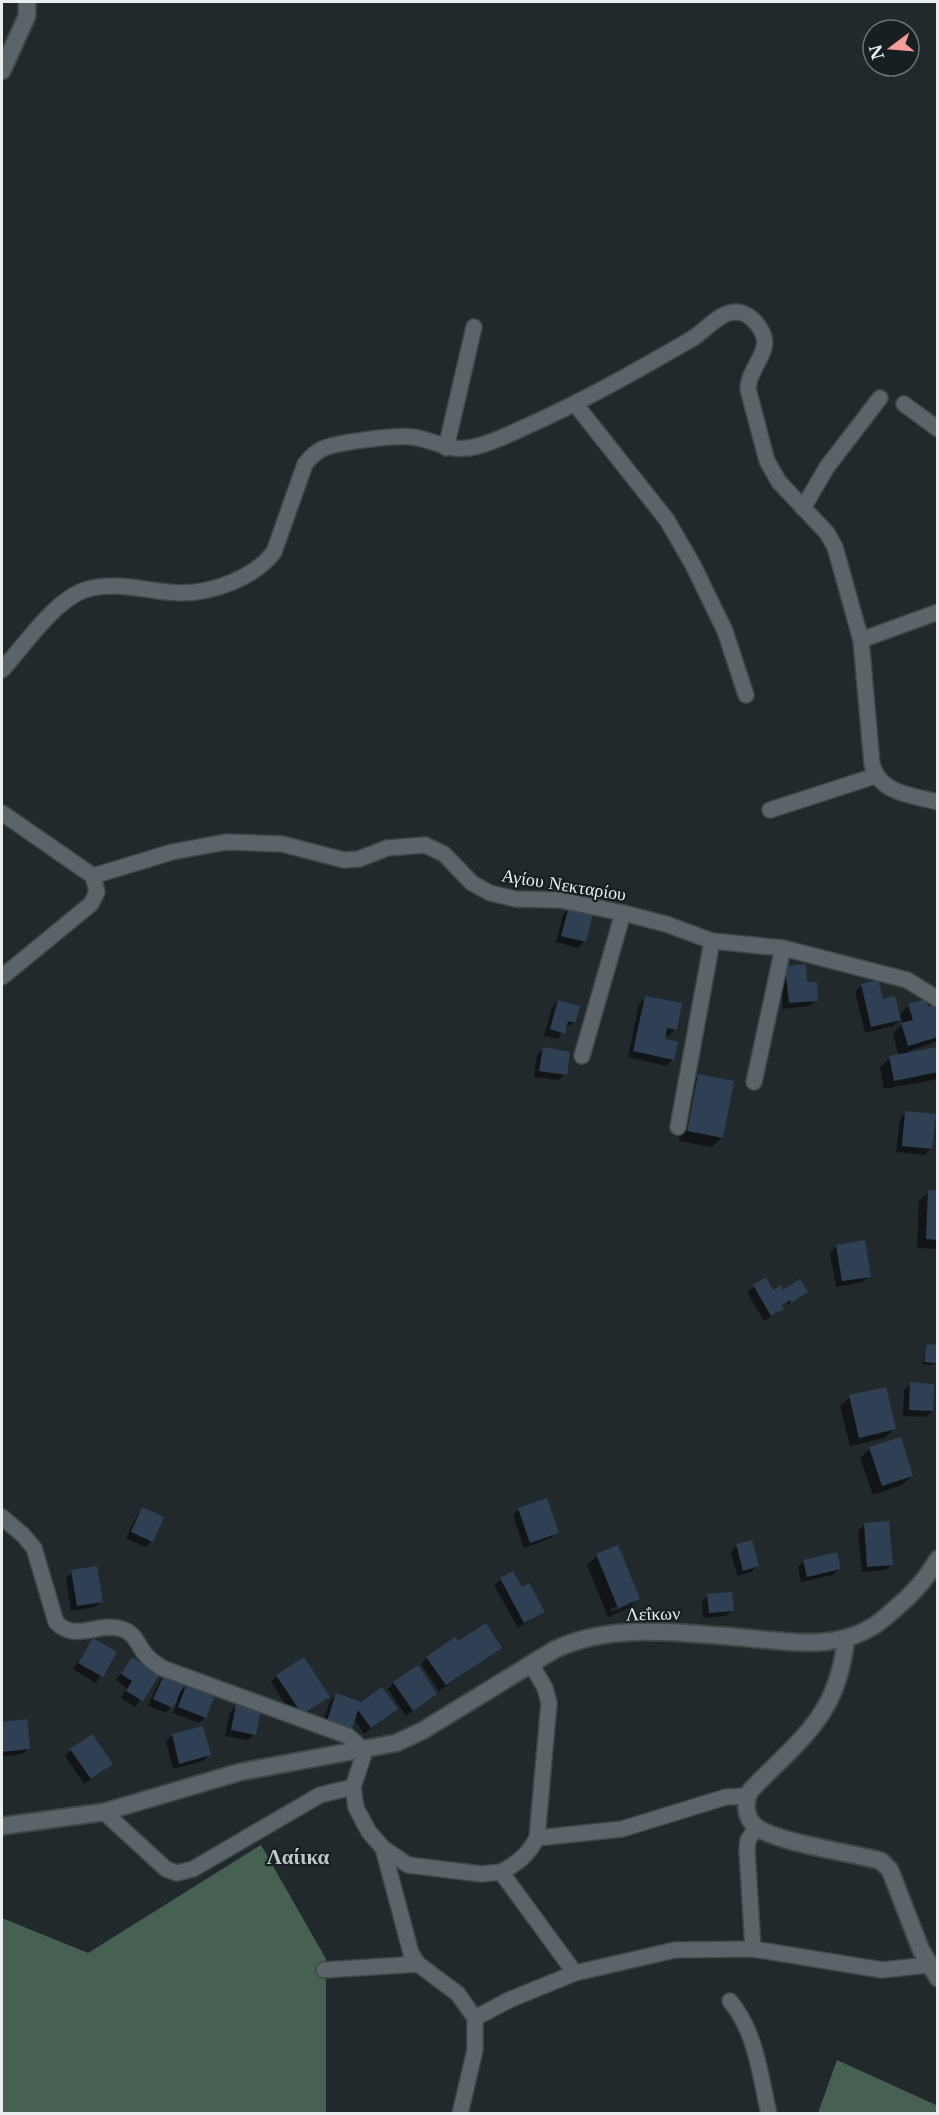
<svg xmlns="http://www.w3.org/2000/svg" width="939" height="2115" font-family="'Libre Baskerville',serif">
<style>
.forest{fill:#466151}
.shadow{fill:#0007;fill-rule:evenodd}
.building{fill:#304054}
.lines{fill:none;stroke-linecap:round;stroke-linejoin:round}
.minor-casing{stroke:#404749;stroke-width:18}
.tertiary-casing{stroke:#404749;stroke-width:20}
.minor{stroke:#5b6468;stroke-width:15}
.tertiary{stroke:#5b6468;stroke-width:16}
.labels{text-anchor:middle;stroke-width:4.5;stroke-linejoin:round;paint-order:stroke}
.street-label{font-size:18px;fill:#e9eff0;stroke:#171f22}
.quarter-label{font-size:21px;font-weight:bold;fill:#bcc7cb;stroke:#171f22}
</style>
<rect width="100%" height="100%" fill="#21292c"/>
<g class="forest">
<polygon points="261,1845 326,1959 326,2113 2,2113 2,1918 88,1953"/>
<polygon points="837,2060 936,2105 937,2113 818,2113"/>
</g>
<g class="shadow">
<polygon points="569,909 584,941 578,948 556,942 563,915"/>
<polygon points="786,968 806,984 817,1000 810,1006 783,1009 780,974"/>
<polygon points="861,986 898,1016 909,1005 927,1009 936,1006 938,1041 909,1051 910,1054 938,1048 938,1076 934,1080 884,1089 880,1067 890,1058 899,1056 893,1034 902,1024 901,1018 893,1026 865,1033 855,992"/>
<polygon points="645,998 675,1029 669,1036 664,1035 663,1040 672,1060 666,1066 628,1057 639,1004"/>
<polygon points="558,1002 574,1023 565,1028 558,1039 544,1036 552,1008"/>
<polygon points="543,1049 565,1074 559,1080 534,1077 537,1055"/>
<polygon points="699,1075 722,1137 712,1147 679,1141 689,1085"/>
<polygon points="906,1112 931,1149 924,1155 896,1152 900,1119"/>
<polygon points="929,1192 938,1192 938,1249 917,1248 919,1201"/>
<polygon points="837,1246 869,1276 863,1282 836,1287 830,1253"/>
<polygon points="765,1279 772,1292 804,1294 788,1304 787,1301 780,1305 782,1309 764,1321 747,1292"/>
<polygon points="928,1345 935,1363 932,1365 922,1364"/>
<polygon points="911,1384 932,1411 926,1417 903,1416 904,1390"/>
<polygon points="850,1397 894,1429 884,1438 850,1446 840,1406"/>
<polygon points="870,1449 912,1476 902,1485 873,1495 860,1458"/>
<polygon points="143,1509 152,1541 145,1547 126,1538 137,1515"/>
<polygon points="519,1509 557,1532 551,1538 524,1548 513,1515"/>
<polygon points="864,1525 892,1564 885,1570 862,1572 858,1531"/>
<polygon points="737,1546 757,1566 751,1572 737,1576 731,1552"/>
<path d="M597,1556L638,1598L629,1608L608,1617L587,1565ZM629,1602V1605L612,1612L610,1609Z"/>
<polygon points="804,1561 839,1569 833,1575 801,1582 798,1567"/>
<polygon points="72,1572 101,1601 95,1607 71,1611 66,1578"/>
<polygon points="512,1573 521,1589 543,1612 518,1628 494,1585"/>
<polygon points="708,1595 732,1610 726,1616 703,1618 702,1602"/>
<polygon points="93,1640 115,1653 96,1683 73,1669"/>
<polygon points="458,1643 500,1648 439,1691 421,1664 427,1658"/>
<polygon points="132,1659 157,1676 135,1707 121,1698 127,1688 116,1680"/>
<polygon points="165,1675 178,1694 188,1684 205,1717 199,1723 173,1713 178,1700 176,1699 166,1713 148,1706 159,1681"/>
<polygon points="277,1676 328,1697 295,1719 271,1682"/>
<polygon points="394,1683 436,1694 406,1716 388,1689"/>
<polygon points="336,1695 361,1703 396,1709 364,1734 354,1719 350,1729 344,1735 321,1727 330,1701"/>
<polygon points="236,1706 254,1734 248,1740 225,1736 230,1712"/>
<polygon points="25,1721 29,1748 22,1754 2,1757 2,1723"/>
<polygon points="172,1735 209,1755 203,1761 173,1769 166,1742"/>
<polygon points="71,1750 105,1770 84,1784 65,1756"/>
</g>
<g class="building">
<polygon points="569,907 593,914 586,942 561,936"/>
<polygon points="806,964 807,982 817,982 818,1001 789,1003 785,966"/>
<polygon points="878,980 883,999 895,996 901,1020 871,1027 861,984"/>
<polygon points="645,996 682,1003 677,1030 667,1028 665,1039 678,1042 674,1060 633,1051"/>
<polygon points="926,999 928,1007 937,1004 938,1037 908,1046 901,1023 913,1020 908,1004"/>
<polygon points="558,1000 580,1006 575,1023 568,1021 565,1034 550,1029"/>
<polygon points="543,1047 570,1052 567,1075 539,1071"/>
<polygon points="938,1047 938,1072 894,1081 889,1056"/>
<polygon points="698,1074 734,1081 723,1138 687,1131"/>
<polygon points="905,1111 936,1114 932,1149 902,1146"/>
<polygon points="928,1190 938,1191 938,1240 926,1239"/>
<polygon points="865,1240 871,1277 842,1281 836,1245"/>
<polygon points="766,1277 773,1290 781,1285 783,1290 800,1279 808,1292 791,1303 790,1300 782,1305 784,1309 771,1316 753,1285"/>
<polygon points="927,1344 938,1345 936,1363 924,1362"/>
<polygon points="910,1382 934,1384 933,1411 909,1410"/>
<polygon points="886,1387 896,1429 859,1438 849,1395"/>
<polygon points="901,1437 913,1476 882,1486 869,1447"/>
<polygon points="547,1498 559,1533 530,1543 518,1508"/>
<polygon points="142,1507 164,1517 153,1542 131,1532"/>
<polygon points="889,1521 893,1565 867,1567 864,1523"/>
<polygon points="752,1540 759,1566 743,1571 736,1544"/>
<polygon points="618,1545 640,1599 618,1608 596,1554"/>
<polygon points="837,1552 841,1569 807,1577 803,1560"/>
<polygon points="97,1566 103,1602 77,1606 71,1570"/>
<polygon points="513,1571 522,1587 529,1583 545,1612 524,1623 500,1578"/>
<polygon points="732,1592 734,1611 709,1613 707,1594"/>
<polygon points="486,1623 502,1648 446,1685 426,1657 455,1637 458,1641"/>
<polygon points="93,1638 117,1652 103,1677 78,1663"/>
<polygon points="132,1657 159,1675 143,1701 126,1691 132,1681 121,1674"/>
<polygon points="304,1657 330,1697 302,1714 276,1675"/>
<polygon points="418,1665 437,1694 413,1711 393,1682"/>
<polygon points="165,1673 185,1682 173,1708 153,1699"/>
<polygon points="187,1683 216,1693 206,1718 178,1707"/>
<polygon points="382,1687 398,1709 371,1728 358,1710 352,1729 327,1721 336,1693 361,1702"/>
<polygon points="236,1704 261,1709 256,1735 231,1730"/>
<polygon points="27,1719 30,1749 2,1752 2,1722"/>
<polygon points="203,1726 211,1755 179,1764 172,1734"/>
<polygon points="92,1734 113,1764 91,1779 70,1749"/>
</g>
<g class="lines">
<g class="minor-casing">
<g id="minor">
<polyline points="904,404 938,429"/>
<polyline points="576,405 667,520 693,565 725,631 746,695"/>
<polyline points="446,448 474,327"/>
<polyline points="803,508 827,467 880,398"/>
<polyline points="861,640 938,612"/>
<path d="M2,670C25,645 58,594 92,588C121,582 151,592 180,593C213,593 254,578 274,552L305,464C310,458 314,453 322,449C337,442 395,435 412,437C437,440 450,454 478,446C494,442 510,434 525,427C582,402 636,371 690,340C705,332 718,312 736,312C748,312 759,324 763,334C771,352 748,369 748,389L767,461L779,482L827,533L835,547L861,640L872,764C880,794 911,795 938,802"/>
<polyline points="770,810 875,776"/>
<polyline points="2,813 93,876 172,852 226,842 282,844 344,860 359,859 387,848 425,845 444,854 472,883 490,893 516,899 560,900 623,913 666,924 712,941 783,948 907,980 938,999"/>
<polyline points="2,977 91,904 97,892 93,876"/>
<polyline points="582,1056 623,913"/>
<polyline points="754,1082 783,948"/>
<polyline points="678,1127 712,941"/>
<path d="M2,1517L23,1535L34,1548L56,1622C75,1643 99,1621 122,1629C136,1633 138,1647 147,1656C151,1661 157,1664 162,1668L348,1736L365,1751L353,1787L356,1808L369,1832L383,1848L411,1953L418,1964L458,1994L475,2018V2050L460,2114"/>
<polyline points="104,1812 166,1869 177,1873 193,1869 320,1795 353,1787"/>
<polyline points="537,1838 622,1829 726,1797 747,1796"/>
<polyline points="383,1848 408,1865 482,1874 501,1872 575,1973"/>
<path d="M501,1872C518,1863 528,1855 537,1838L549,1703L545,1688L531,1664"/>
<polyline points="753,1949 747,1850 748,1840 757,1827"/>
<polyline points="324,1970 418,1964"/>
<path d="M730,2001C756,2032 760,2075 769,2114"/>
<polyline points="475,2018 509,2000 575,1973 675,1950 753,1949 882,1970 928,1965"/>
</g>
</g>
<g class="tertiary-casing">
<g id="tertiary">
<polyline points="2,71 27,16 27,2"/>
<path d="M846,1638C838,1716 802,1737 751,1790C744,1801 745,1816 754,1825C771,1842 854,1853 881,1861L890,1870L921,1950L938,1978"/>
<path d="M2,1826L104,1812L240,1772L396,1743L422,1731L554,1650C612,1622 685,1633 747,1638C788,1642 834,1650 872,1627C881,1622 889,1614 897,1607C914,1593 927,1578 938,1559"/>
</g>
</g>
<use href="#minor" class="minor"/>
<use href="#tertiary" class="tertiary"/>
</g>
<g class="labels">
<g class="street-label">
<text transform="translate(564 885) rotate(9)" y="6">Αγίου Νεκταρίου</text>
<text transform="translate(653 1614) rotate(-1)" y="6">Λεΐκων</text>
</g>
<g class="quarter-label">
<text x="298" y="1864">Λαίικα</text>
</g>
</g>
<rect width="939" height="2115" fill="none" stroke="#e9eff0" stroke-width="6"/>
<g transform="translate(891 48) rotate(254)"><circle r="28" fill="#171f22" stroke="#6b7274" stroke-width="1.5"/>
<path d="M0-4.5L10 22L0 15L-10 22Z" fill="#f59b9a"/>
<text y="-9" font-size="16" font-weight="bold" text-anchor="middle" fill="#e9eff0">N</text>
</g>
</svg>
